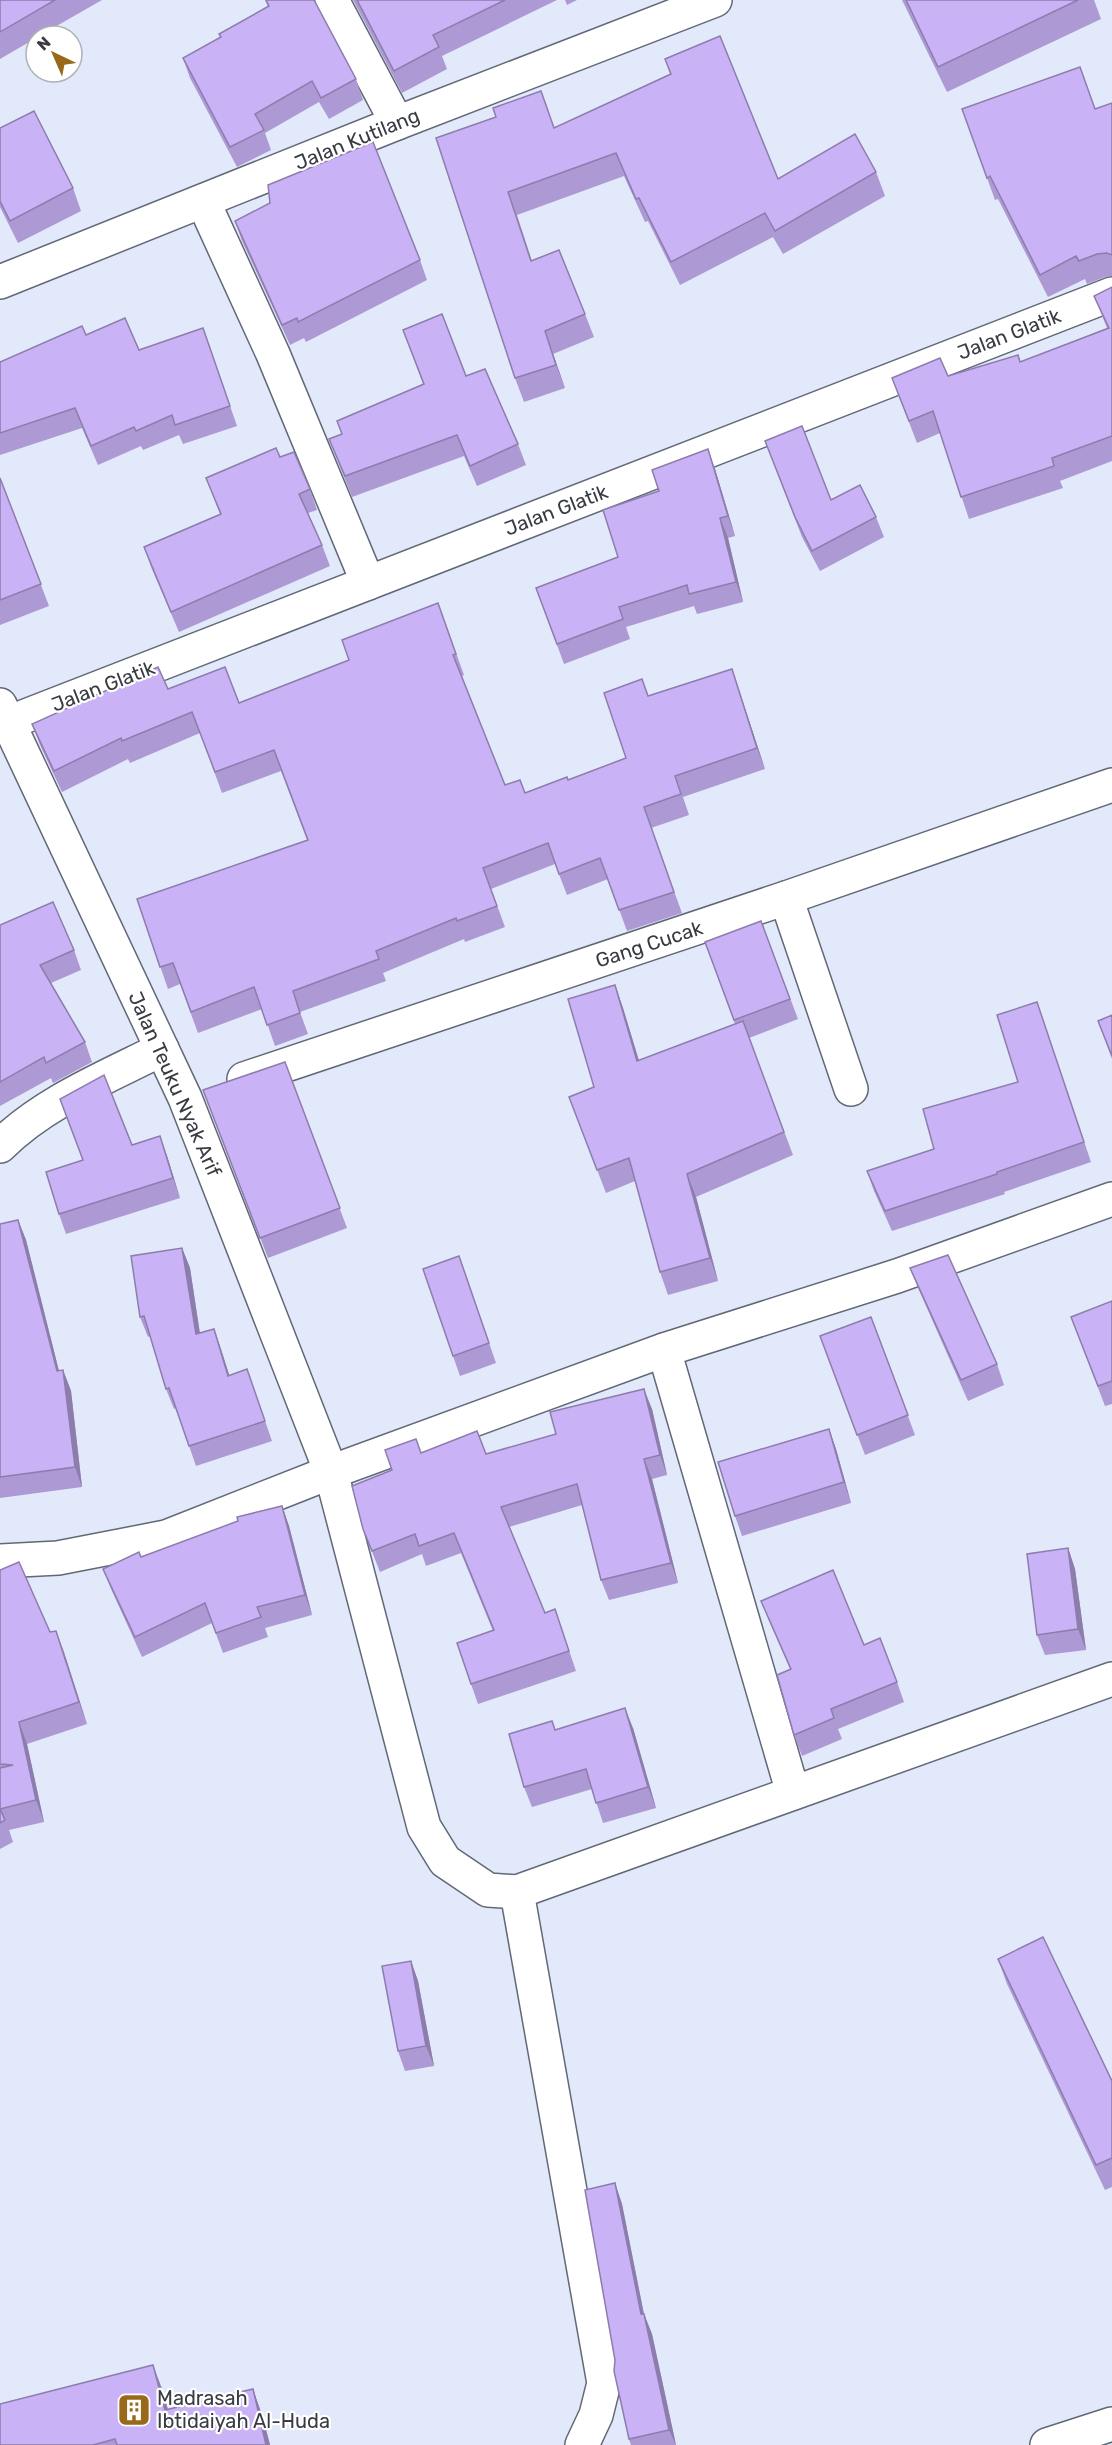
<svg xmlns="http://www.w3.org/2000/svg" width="1112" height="2445" font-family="Rubik,sans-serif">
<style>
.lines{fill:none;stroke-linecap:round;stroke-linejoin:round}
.minor-casing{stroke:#616876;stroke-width:36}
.tertiary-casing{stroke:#616876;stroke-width:36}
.minor{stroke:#fff;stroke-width:33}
.tertiary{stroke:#fff;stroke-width:33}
.wall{fill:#ad99d4}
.shaded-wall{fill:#8d7dac}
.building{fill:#c9b2f6;stroke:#8d7dac;stroke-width:1.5}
.labels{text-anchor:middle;stroke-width:4.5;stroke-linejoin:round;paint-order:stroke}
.street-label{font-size:20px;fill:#383b42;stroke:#fff}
.poi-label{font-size:20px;fill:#383b42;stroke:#fff;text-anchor:start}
</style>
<rect width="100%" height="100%" fill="#e2e9fa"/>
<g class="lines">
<g class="minor-casing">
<g id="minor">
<polyline points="332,0 397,123"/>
<polyline points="203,201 273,354 368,583"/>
<polyline points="0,282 397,123 715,0"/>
<polyline points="0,705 185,1098 331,1472 424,1827 445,1861 488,1890 517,1892 1112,1679"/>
<polyline points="0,726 1112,294"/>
<polyline points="786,898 851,1089"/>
<polyline points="244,1079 786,898 1112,785"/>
<path d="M0,1146C44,1102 107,1077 162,1049"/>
<polyline points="664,1350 793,1793"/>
<polyline points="0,1561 58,1558 166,1537 331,1472 664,1350 897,1276 1112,1199"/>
<polyline points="517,1892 604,2383 596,2415 582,2445"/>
</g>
</g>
<g class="tertiary-casing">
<polyline id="tertiary" points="1047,2445 1112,2424"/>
</g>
<use href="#minor" class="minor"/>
<use href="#tertiary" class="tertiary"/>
</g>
<g class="wall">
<polygon points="0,0 102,0 39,36 36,36 36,38 0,59"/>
<polygon points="265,0 314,0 356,79 363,100 329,119 319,102 265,133 271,150 237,167 190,78 183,58 221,38 219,34 268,7"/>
<polygon points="353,0 557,0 442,56 447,69 402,93"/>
<polygon points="565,0 577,0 567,5"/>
<polygon points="902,0 1094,0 1101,19 947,92"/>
<polygon points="665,59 778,179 876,172 885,196 783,254 773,237 680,285 648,221 645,222 624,176 517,215 532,261 585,314 594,337 553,354 565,388 524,402 515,378 496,117 555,128 670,74"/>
<polygon points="1112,103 1112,276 1105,277 1087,284 1085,279 1048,297 998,199 995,200 962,109 1095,109"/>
<polygon points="0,128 73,188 81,211 18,243 0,207"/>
<polygon points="235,221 420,260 427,280 306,342 304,338 290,345 242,241"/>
<polygon points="1112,287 1112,461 1060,481 1063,488 969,519 940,433 917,443 892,378 948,376 1020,362 1107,328 1094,296"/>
<polygon points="203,328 237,426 183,444 179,435 143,450 141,446 98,465 82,428 0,455 0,362 86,335 139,350"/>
<polygon points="403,330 466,376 518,444 526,465 477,486 464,456 352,497 329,439 342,434 423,384"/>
<polygon points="765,441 831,500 876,517 884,537 820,571 802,537"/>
<polygon points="280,457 310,489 317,510 308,513 322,545 330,566 179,632 151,567 144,547 220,514 206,478"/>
<polygon points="715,469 735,536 728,538 743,602 697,614 694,606 626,627 630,639 564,664 536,588 618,557 659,491"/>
<polygon points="0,478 49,606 0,625"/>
<polygon points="438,603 464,675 462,676 505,785 525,793 568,780 626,758 648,696 732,669 765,769 683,797 689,815 651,828 682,913 627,931 608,879 567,895 555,864 491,889 505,927 465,942 464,939 383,973 386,981 300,1012 308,1034 275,1046 262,1009 198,1033 180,984 168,989 137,899 307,840 281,771 222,793 200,733 130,763 128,759 62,792 40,745 32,724 168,689 239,703 349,660"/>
<polygon points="761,921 798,1019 749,1038 793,1155 696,1197 718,1281 668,1295 660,1272 635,1181 606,1193 569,1097 594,1087 615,985 623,1008 639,1061 735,1024 705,942"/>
<polygon points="0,925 74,950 81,970 51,983 85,1042 92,1062 53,1083 51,1078 0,1106"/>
<polygon points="1037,1002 1091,1162 1004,1192 1005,1194 892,1231 874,1191 867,1171 934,1149 1018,1082"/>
<polygon points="1112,1015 1112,1059 1098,1021"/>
<polygon points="285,1062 347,1228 268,1258 211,1110"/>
<polygon points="167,1156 180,1198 66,1234 59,1214"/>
<polygon points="18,1220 26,1240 59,1371 63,1370 71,1391 82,1487 0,1498 0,1224"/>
<polygon points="182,1248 190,1268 200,1333 214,1329 229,1376 247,1369 272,1441 196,1466 176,1408 174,1409 166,1389 150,1336 148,1337 140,1317"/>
<polygon points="459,1256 496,1363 460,1376 453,1356"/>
<polygon points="910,1268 997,1364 1004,1385 968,1401 918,1288"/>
<polygon points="1112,1301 1112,1404 1105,1406 1079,1338"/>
<polygon points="871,1317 915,1435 865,1455 820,1336"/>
<polygon points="652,1409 667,1475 652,1479 678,1583 609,1600 601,1580 582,1505 509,1527 545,1613 555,1609 576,1671 478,1704 471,1684 493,1631 461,1553 426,1566 422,1554 380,1572 371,1549 363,1529 392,1470 421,1453 486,1454"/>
<polygon points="829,1429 836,1449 851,1503 742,1536 735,1516"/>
<polygon points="282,1506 289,1526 312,1615 265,1628 268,1637 223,1653 212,1623 142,1657 111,1589 103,1569 141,1557"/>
<polygon points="1068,1548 1075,1569 1086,1650 1045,1655 1037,1635"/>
<polygon points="0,1570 50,1632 56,1631 87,1724 27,1744 44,1822 9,1830 13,1842 0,1849"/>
<polygon points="761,1601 864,1645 897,1682 904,1702 838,1729 842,1739 802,1756 794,1735 790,1669 769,1621"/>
<polygon points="552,1721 555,1729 633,1728 656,1808 603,1823 592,1789 532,1807 524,1787"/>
<polygon points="998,1959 1112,2081 1112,2187 1105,2190 1007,1984"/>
<polygon points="411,1961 418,1981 434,2066 405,2071 398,2051"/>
<polygon points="615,2183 622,2204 644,2314 652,2334 676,2445 631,2445 629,2439 615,2360"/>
<polygon points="253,2389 263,2418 270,2445 0,2445 164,2394 168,2410"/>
</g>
<g class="shaded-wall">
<polygon points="545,331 553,354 565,388 556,365"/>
<polygon points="708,449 715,469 735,536 728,516"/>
<polygon points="720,518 728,538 743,602 736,582"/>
<polygon points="732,669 739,690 765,769 757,748"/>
<polygon points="615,985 623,1008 646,1084 637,1061"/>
<polygon points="160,1136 167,1156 180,1198 173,1178"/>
<polygon points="687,1174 696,1197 718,1281 710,1258"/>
<polygon points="18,1220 26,1240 64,1391 57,1371"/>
<polygon points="182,1248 190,1268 203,1355 196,1334"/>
<polygon points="214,1329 221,1349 236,1396 228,1376"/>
<polygon points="63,1370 71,1391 82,1487 75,1467"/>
<polygon points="644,1389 652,1409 667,1475 660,1455"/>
<polygon points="829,1429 836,1449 851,1503 844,1482"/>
<polygon points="644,1459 652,1479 678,1583 671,1563"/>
<polygon points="282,1506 289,1526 312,1615 305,1595"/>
<polygon points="1068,1548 1075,1569 1086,1650 1078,1629"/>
<polygon points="56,1631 64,1652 87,1724 79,1702"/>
<polygon points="625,1708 633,1728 656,1808 648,1787"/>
<polygon points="19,1722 27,1744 44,1822 36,1800"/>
<polygon points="411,1961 418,1981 434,2066 426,2046"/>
<polygon points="615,2183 622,2204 648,2335 641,2314"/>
<polygon points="644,2314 652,2334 676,2445 669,2430"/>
<polygon points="153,2365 164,2394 175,2439 165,2410"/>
<polygon points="253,2389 263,2418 270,2445 266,2445"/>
</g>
<g class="building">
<polygon points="0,0 55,0 0,32"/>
<polygon points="266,0 314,0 356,79 321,98 312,81 255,114 264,130 230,147 183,58 221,37 219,34 269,6"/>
<polygon points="357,0 505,0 433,35 439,47 394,71"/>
<polygon points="906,0 1078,0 938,67"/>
<polygon points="720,36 778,179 855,134 876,172 775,231 765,213 671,262 639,198 636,199 616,153 508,192 531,261 559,250 585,314 545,331 556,365 515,378 436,138 496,117 493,108 541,91 554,128 671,74 665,59"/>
<polygon points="1080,67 1095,109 1112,103 1112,255 1107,253 1097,254 1079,261 1076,256 1040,275 990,176 987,178 962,109"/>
<polygon points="34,111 73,188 10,221 0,201 0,128"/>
<polygon points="373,142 420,260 298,322 297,318 282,325 235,221 270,203 268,185"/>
<polygon points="1112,287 1112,436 1052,458 1054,466 961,497 933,411 909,421 892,378 940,358 948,376 1018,355 1020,362 1109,328 1094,296"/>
<polygon points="442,314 466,376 485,369 518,444 470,466 457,435 345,476 329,439 342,434 337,421 424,384 403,330"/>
<polygon points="125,318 139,350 203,328 230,406 175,425 172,415 136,431 134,427 91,446 75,408 0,433 0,362 82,326 86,335"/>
<polygon points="802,426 831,500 860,485 876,517 812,551 795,517 765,441"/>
<polygon points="276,448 280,457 294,452 310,489 299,494 322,545 171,612 144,547 221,514 206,478"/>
<polygon points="708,449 728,516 720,518 736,582 689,594 687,585 619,607 623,619 557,644 536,588 618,557 603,510 659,491 652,470"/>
<polygon points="0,478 41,584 0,600"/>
<polygon points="438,603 456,654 453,655 505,785 520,780 525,793 567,777 568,780 626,758 604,693 642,679 648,696 732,669 757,748 675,776 681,794 644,807 674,892 619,910 600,858 559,874 548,843 483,868 497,906 457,921 456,918 376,951 379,959 293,991 300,1013 267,1025 254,987 191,1012 173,963 160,967 137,899 308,840 274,750 215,772 192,712 122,741 121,738 54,771 32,724 158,667 168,689 225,667 239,703 349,660 342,640"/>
<polygon points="53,902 74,950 40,965 85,1042 46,1063 44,1057 0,1082 0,925"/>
<polygon points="761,921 790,999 734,1020 705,942"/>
<polygon points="615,985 637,1061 743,1021 784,1132 687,1174 710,1258 660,1272 629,1158 597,1170 569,1097 594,1087 568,999"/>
<polygon points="1037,1002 1084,1142 997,1172 997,1174 885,1211 867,1171 934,1149 923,1109 1018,1082 997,1015"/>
<polygon points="1112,1015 1112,1056 1098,1021"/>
<polygon points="285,1062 340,1208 260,1238 203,1090"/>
<polygon points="104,1075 132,1145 160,1136 173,1178 59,1214 46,1172 83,1160 60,1099"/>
<polygon points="18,1220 57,1371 63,1370 75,1467 0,1477 0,1224"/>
<polygon points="182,1248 196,1334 214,1329 228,1376 247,1369 265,1421 189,1446 169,1388 166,1389 144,1316 140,1317 131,1256"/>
<polygon points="948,1255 997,1364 961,1380 910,1268"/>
<polygon points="459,1256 489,1343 453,1356 423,1269"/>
<polygon points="1112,1301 1112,1381 1098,1386 1071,1317"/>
<polygon points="871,1317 908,1415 857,1435 820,1336"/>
<polygon points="644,1389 660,1455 644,1459 671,1563 601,1580 577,1484 501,1507 545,1613 555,1609 569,1651 471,1684 457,1643 494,1630 454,1533 419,1546 415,1534 372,1551 363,1529 352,1486 392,1470 385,1450 416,1439 421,1453 477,1431 486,1454 556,1434 550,1412"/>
<polygon points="829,1429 844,1482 735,1516 718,1462"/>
<polygon points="282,1506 305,1595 257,1607 261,1617 216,1633 205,1603 135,1637 103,1569 139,1552 141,1557 238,1521 237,1517"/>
<polygon points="1068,1548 1078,1629 1037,1635 1027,1554"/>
<polygon points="19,1562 50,1632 56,1631 79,1702 19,1722 36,1800 0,1809 0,1768 13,1765 0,1764 0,1570"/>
<polygon points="833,1570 864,1645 880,1638 897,1682 831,1709 834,1718 794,1735 777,1675 791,1669 761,1601"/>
<polygon points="625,1708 648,1787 596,1803 586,1769 524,1787 509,1734 552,1721 555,1730"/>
<polygon points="0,1809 5,1820 0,1823"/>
<polygon points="1043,1937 1112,2081 1112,2158 1096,2165 998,1959"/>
<polygon points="411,1961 426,2046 398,2051 382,1966"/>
<polygon points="615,2183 641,2314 644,2314 669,2430 629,2439 614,2371 615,2360 585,2190"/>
<polygon points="153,2365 165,2410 253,2389 266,2445 117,2445 115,2439 93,2445 0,2445 0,2404"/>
</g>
<defs>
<g id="building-square" transform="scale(1.725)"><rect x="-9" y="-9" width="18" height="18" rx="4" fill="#99691b" stroke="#fff"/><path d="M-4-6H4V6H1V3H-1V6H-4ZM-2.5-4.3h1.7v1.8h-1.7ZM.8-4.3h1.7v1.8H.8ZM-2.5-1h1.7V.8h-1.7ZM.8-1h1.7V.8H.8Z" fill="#fff"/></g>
</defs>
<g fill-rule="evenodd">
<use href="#building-square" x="134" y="2410"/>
</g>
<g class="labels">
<g class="street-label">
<text transform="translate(357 139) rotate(-22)" y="7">Jalan Kutilang</text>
<text transform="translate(1009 334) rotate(-21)" y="7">Jalan Glatik</text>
<text transform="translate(556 510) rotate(-21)" y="7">Jalan Glatik</text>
<text transform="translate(103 686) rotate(-21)" y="7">Jalan Glatik</text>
<text transform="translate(649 944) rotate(-18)" y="7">Gang Cucak</text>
<text transform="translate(175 1084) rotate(66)" y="7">Jalan Teuku Nyak Arif</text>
</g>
<g class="poi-label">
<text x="157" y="2405">Madrasah<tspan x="157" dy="23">Ibtidaiyah Al-Huda</tspan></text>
</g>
</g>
<g transform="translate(54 54) rotate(316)"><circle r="28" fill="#ffffff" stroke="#afb1b3" stroke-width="1.5"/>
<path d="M0-4.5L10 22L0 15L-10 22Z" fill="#99691b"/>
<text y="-9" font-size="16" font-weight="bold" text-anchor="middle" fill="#383b42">N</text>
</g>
</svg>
